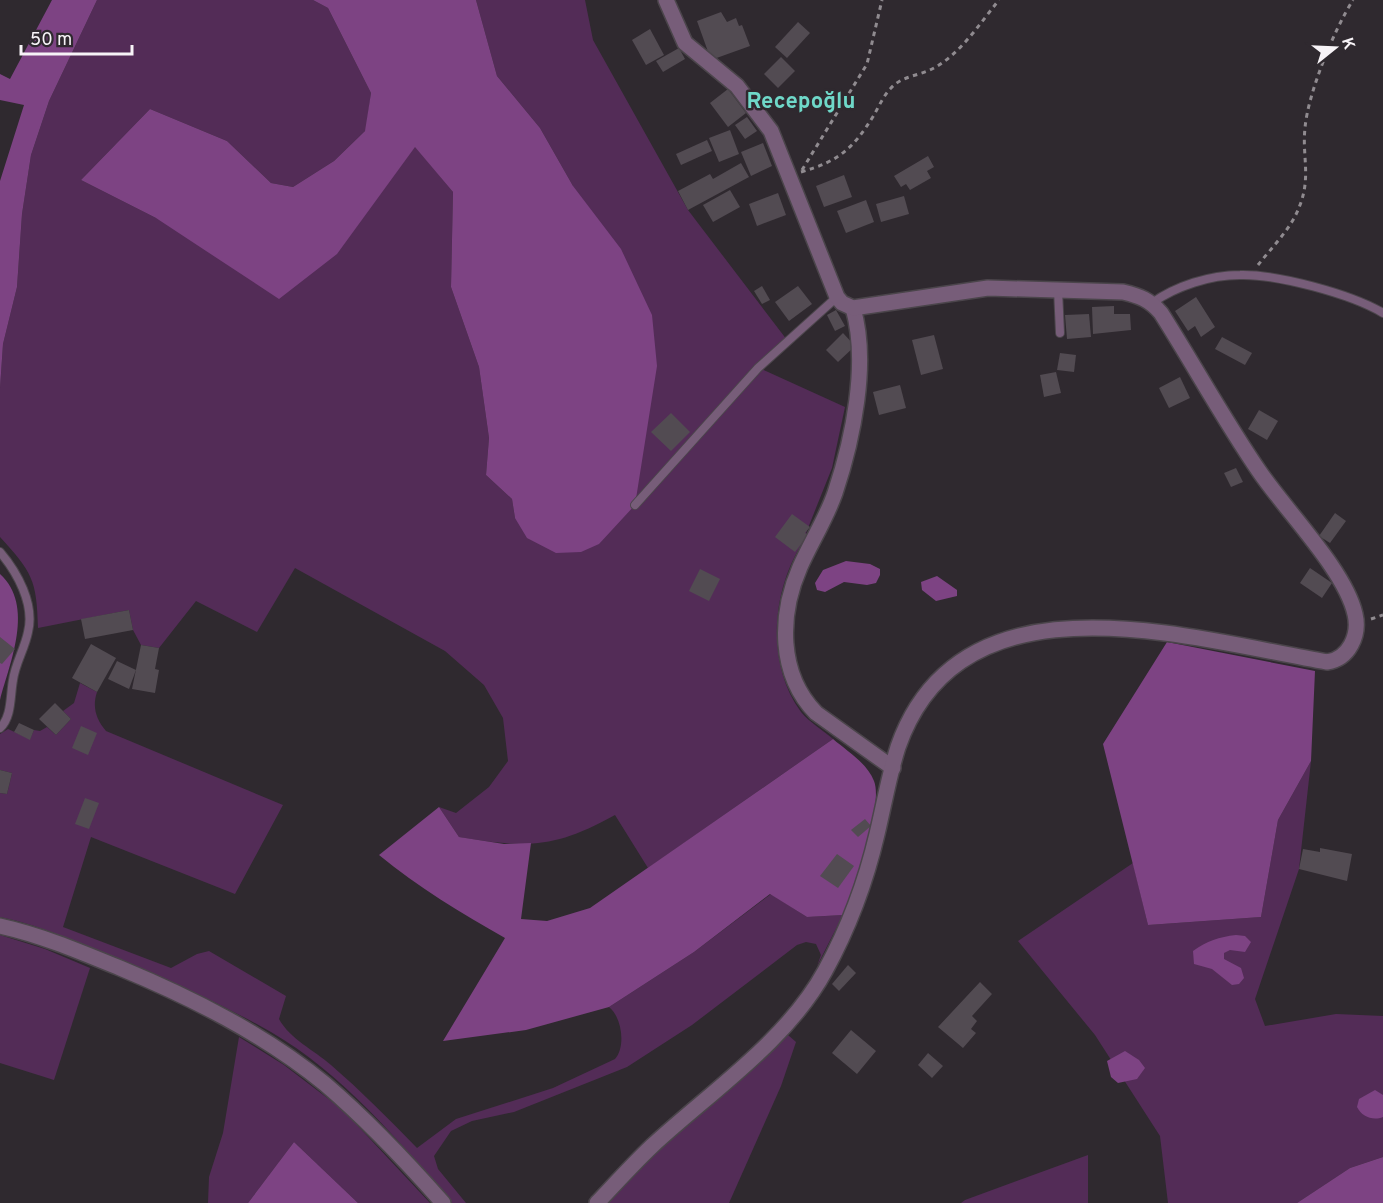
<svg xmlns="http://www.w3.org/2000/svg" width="1383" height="1203" font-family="Overpass,sans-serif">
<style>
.green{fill:#532c57}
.forest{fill:#7d4383}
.building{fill:#524b52}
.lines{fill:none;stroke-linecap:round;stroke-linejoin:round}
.service-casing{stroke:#4b454b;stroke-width:10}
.minor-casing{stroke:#4b454b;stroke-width:18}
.tertiary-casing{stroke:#4b454b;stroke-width:18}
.path{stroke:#908b90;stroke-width:3;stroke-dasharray:4.5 4.5;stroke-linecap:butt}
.service{stroke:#775d79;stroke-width:8}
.minor{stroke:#775d79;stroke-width:15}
.tertiary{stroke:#775d79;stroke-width:15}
.labels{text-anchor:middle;stroke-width:5;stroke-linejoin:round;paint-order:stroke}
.neighbourhood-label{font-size:22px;font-weight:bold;fill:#6fd8c9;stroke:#2f292f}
</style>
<rect width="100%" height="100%" fill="#2f292f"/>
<g class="green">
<path d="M97,0H313L328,8L371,93L366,130L334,161L293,187L271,183L227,141L150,109L81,180L156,218L337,253L415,146L453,192L451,287L479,367L489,438L486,475L512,499L515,518L573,186L540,128L497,76L476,0H585L593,40L688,210L787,340L759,368L845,407L832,468L806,533L808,535C772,583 764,662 801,712C809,722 823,730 833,739L648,868L615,815C554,849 526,848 459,837L439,807L456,813L489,787L508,761L503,718L484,685L445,651L295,568L257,632L196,601L159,648L141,645L133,630L129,610L38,628C37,580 32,572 0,537V388L3,344L17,287L22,214L31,155L49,101Z"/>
<path d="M80,683L97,692C92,707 96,719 106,731L283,805L235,894L91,837L63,927L171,968L197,954L209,951L286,996L279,1019C290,1039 314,1050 331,1065C361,1091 389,1119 417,1148L456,1119L553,1088L615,1059C626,1047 622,1017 609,1007L694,952L771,894L807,917L843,915L817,966L821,955L816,944L806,942L797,945L692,1025L627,1067L514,1112L472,1121L451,1131L434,1156L438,1169L466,1203H452C399,1141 343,1074 271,1032C225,1006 177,984 128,963C86,946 44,926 0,917V793L7,794L12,773L0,770V734L8,729L30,739L34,730L40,731L47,727L56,735L71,719L63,711L74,703Z"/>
<polygon points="1311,761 1299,869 1255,999 1265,1026 1336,1014 1383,1016 1383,1157 1350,1168 1297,1203 1168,1203 1160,1136 1095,1035 1018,941 1133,863 1148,925 1261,917 1278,820"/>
<polygon points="0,935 45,949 90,968 54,1080 0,1063"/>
<polygon points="788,1035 796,1042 781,1086 729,1203 608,1203 658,1151"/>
<polygon points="239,1037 284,1065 343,1110 430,1203 358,1203 294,1142 248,1203 208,1203 209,1177 223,1133"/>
<polygon points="1088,1155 1088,1203 961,1203 965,1200"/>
</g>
<g class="forest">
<polygon points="52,0 97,0 49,101 31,155 22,214 17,287 3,344 0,388 0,181 24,105 0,100 0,74 10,79"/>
<polygon points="313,0 476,0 497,76 540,128 573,186 621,249 652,315 657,366 635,505 599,544 581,552 556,553 527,538 515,518 512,499 486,475 489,438 479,367 451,287 453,192 415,147 337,254 279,299 156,218 81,180 150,109 227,141 271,183 293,187 334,161 365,131 371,93 328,8"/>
<polygon points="846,561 870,564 880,569 880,575 876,583 867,585 844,582 825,592 817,590 815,583 823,570"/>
<path d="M0,574C35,606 10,662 0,700Z"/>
<polygon points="937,576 957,590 957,596 936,601 922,590 921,582"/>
<polygon points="1167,642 1315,671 1311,761 1278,820 1261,917 1148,925 1103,744"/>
<path d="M833,739C847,751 867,763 874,781C884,807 853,888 843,915L807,917L770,894L694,952L609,1007L526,1030L443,1041L505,938C461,913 418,887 379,855L439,807L459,837L504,844L531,843L521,919L547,921L590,908Z"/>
<path d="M1236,935L1245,936L1251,942L1245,952L1230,950L1224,953V959L1241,968L1244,978L1239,984L1232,985L1212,969L1194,964L1193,951C1207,941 1219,937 1236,935Z"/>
<polygon points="1125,1051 1139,1060 1145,1068 1137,1079 1118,1083 1111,1077 1107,1061"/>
<path d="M1375,1090L1383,1095V1117C1373,1121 1362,1117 1357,1107L1359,1099Z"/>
<polygon points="294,1142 358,1203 248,1203"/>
<polygon points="1383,1157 1383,1203 1297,1203 1350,1168"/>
</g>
<g class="building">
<polygon points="721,12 727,22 736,18 739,26 742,25 750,46 711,60 697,21"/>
<polygon points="798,22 810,33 787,58 775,47"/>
<polygon points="650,29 664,55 646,65 632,40"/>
<polygon points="679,48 685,59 663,72 656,61"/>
<polygon points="781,57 795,71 778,88 764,74"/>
<polygon points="728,89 746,113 728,127 710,103"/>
<polygon points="747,117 757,131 745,139 735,125"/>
<polygon points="730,130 739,154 719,162 709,138"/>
<polygon points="707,140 712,151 681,165 676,154"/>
<polygon points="763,143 772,166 751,176 741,152"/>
<polygon points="928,156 934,167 927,171 931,178 910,190 906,184 901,187 894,176"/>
<polygon points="741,163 749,177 688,210 678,191 710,174 713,179"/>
<polygon points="844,175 852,197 824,207 816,186"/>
<polygon points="730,190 740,207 713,222 703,205"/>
<polygon points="778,193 786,215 757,226 749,204"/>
<polygon points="904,196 909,214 881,222 876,204"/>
<polygon points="866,200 874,222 846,233 837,211"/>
<polygon points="762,286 770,300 762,304 754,291"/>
<polygon points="798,286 812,304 789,321 775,302"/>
<polygon points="1196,297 1215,327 1201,337 1195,326 1188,331 1175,311"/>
<polygon points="1114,306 1114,314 1130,314 1131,330 1093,334 1092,307"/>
<polygon points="836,310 845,326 835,331 827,315"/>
<polygon points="1089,314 1091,337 1067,339 1065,315"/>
<polygon points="843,333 855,346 838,362 826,350"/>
<polygon points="934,335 943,369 921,375 912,340"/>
<polygon points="1222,337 1252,353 1245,365 1215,349"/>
<polygon points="1060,353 1076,355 1074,372 1057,370"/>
<polygon points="1056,372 1061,393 1044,397 1040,375"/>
<polygon points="1180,377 1190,398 1169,408 1159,388"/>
<polygon points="900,385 906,408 879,415 873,392"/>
<polygon points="1259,410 1278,421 1267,440 1248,429"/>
<polygon points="671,413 690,432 671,451 651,432"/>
<polygon points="1236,468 1243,482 1231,487 1224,473"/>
<polygon points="1335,513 1346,521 1330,543 1319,536"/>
<polygon points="792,514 810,527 805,533 808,535 795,552 775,537"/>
<polygon points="1310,568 1332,583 1322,598 1300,583"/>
<polygon points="700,569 720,579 709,601 689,591"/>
<polygon points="129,610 133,630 85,639 81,619"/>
<polygon points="0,637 15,649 2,664 0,663"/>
<polygon points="91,644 116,658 97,692 72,678"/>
<polygon points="141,645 159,648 155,669 159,670 155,693 132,689"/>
<polygon points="117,661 136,670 129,689 108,679"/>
<polygon points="55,703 71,719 56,735 39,719"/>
<polygon points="19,723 34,730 30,740 14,732"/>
<polygon points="81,726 97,733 88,755 72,748"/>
<polygon points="0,770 12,773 7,794 0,793"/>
<polygon points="85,798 99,803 89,829 75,824"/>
<polygon points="865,819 871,826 858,837 851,830"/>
<polygon points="1320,848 1352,854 1347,881 1299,869 1303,849 1320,852"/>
<polygon points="837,854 854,866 838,888 820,876"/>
<polygon points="848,965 856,973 839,991 832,984"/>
<polygon points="980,982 992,994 972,1016 977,1021 971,1029 976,1033 963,1048 938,1027"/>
<polygon points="851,1030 876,1051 857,1074 832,1053"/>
<polygon points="928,1053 943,1066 932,1078 918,1065"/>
</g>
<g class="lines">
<g class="service-casing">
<g id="service">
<polyline points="1058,290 1060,333"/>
<path d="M1152,303C1176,286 1210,275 1240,275C1277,274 1351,294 1383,313"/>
<polyline points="635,505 758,368 837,297"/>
<path d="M0,552C17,572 35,604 28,632C25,648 15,664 13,680C10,696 12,717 0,728"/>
</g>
</g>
<g class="minor-casing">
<path id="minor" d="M853,308C869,363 853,439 835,493C826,519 811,542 800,567C779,615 778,674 816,713L893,768"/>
</g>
<g class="tertiary-casing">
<g id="tertiary">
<path d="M0,926C41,935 81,952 120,968C192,998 264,1034 325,1084C367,1120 406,1161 443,1203"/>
<path d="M597,1203C615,1184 633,1164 652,1146C709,1093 787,1041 825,971C848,929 866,881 877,834C884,805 889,775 898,747C961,567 1188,638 1327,662C1349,659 1360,635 1355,614C1345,570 1286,511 1259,471C1224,420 1194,365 1161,313C1150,300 1140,296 1123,292L988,288L853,308L842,303L837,297L771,131L737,86L685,43L666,0"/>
</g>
</g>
<g class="path">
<polyline points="802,170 867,64 882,0"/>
<path d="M801,172C839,161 853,149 874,115C879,106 884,95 891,88C902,76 918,76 932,69C960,55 980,23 999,0"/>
<path d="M1258,265C1272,247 1292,228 1300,205C1311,176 1302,156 1305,128C1308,93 1334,30 1353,0"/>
<polyline points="1371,619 1383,615"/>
</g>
<use href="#service" class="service"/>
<use href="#minor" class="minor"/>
<use href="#tertiary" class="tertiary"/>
</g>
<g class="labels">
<g class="neighbourhood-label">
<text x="801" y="108">Recepoğlu</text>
</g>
</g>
<g transform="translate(1335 48) rotate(72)" stroke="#2f292f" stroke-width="4.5" paint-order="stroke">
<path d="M0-4.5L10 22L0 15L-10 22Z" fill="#f7f3f7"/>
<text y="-9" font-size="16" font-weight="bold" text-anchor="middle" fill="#f7f3f7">K</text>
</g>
<path d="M21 45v9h111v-9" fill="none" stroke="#f7f3f7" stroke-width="3"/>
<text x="30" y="45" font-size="18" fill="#f7f3f7" stroke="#2f292f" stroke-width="4.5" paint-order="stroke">50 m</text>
</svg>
